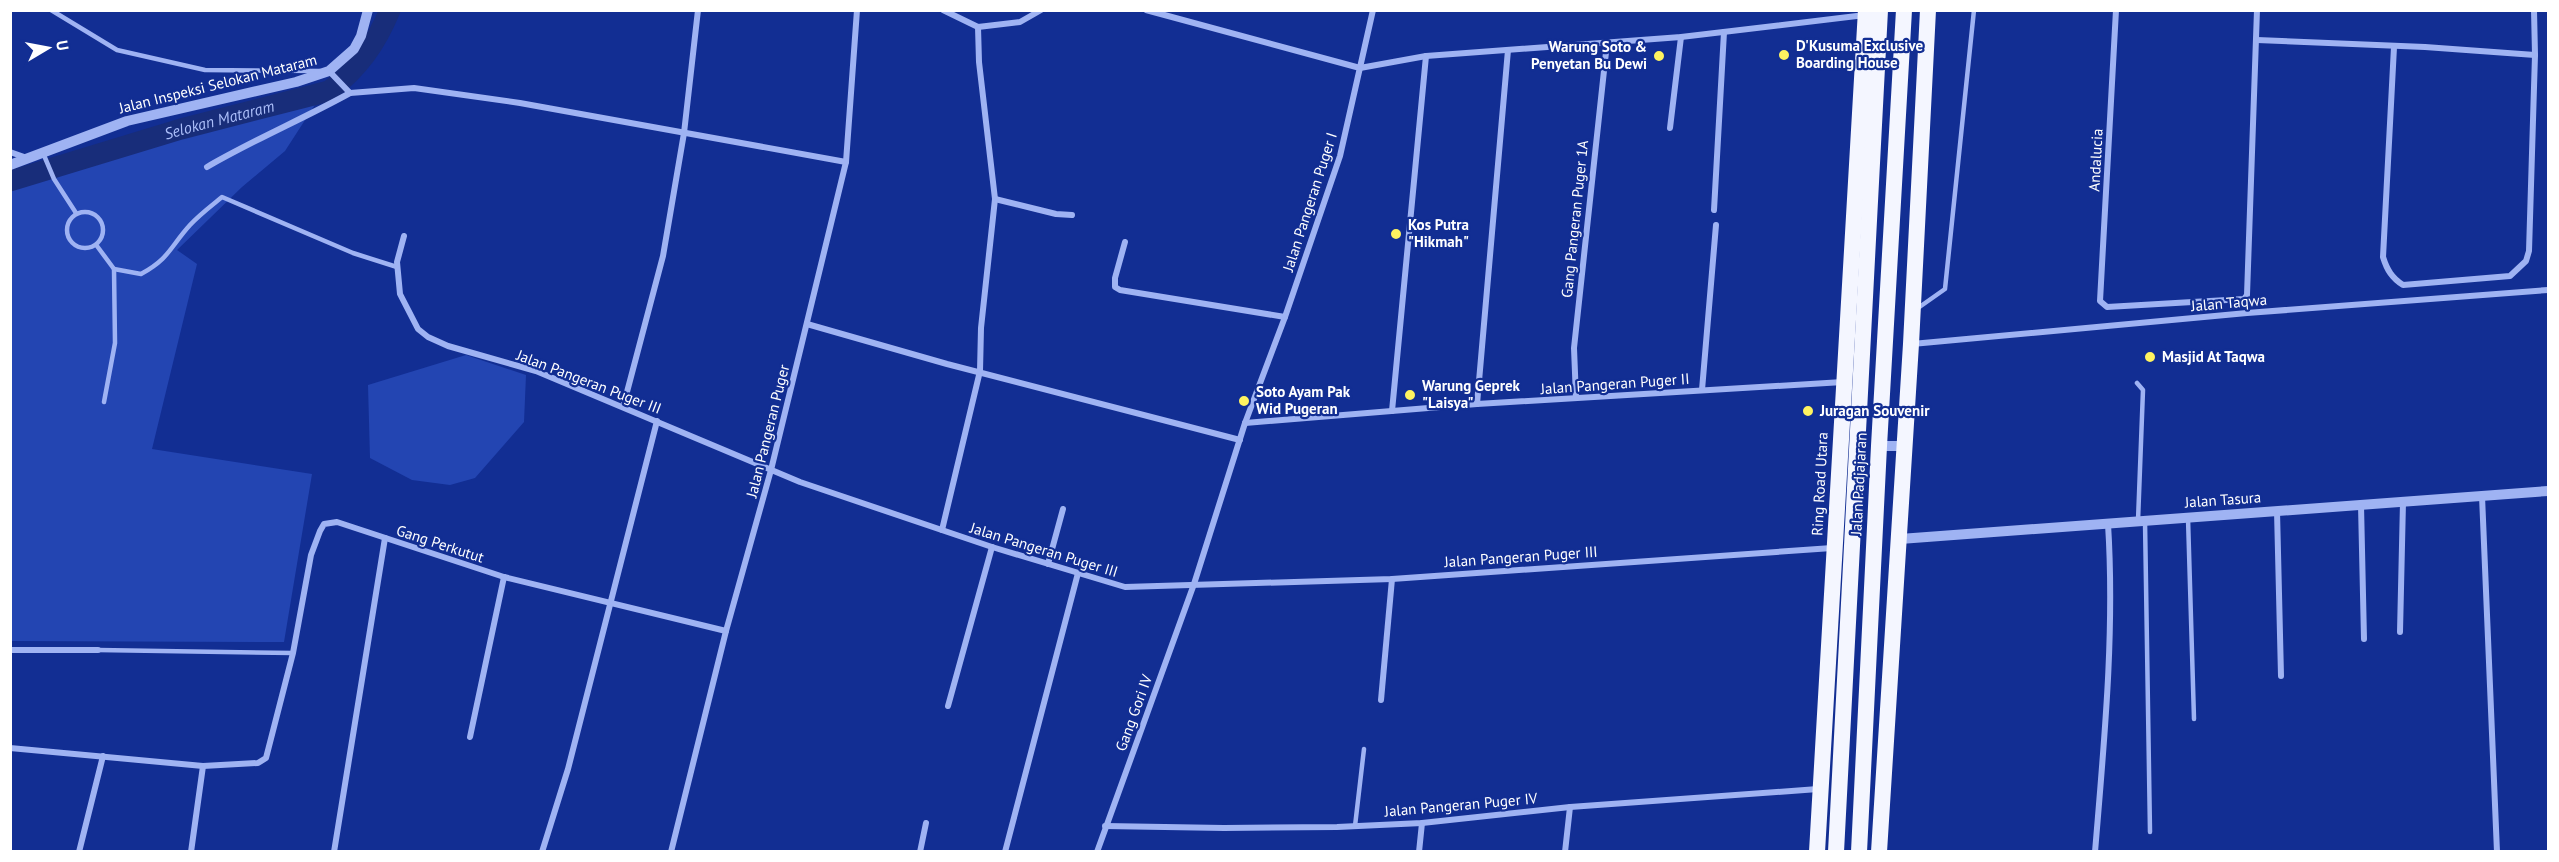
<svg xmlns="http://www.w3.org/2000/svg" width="2559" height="862" font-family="'PT Sans',sans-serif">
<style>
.green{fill:#2345b2}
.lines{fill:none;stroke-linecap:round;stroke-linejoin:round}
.canal{stroke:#182d7a;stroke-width:21}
.service{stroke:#9fb3f3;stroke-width:4.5}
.minor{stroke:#9fb3f3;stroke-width:6}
.tertiary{stroke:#9fb3f3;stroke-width:10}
.trunk{stroke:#f4f6ff;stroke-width:16}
.poi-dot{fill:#fff360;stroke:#122e93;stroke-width:2}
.labels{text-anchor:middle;stroke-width:4.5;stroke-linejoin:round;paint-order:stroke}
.poi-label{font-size:15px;font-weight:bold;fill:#fff;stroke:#122e93;text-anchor:start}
.street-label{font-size:15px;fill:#fff;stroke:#122e93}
.water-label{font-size:16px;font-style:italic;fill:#abbef9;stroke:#122e93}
</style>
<rect width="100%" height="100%" fill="#122e93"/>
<g class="green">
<polygon points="318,100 285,151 242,187 177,250 197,264 152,449 312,474 284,642 11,641 11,188 34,176"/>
<polygon points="466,355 526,375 524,422 475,478 450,485 412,480 370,458 368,385"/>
</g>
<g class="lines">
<path class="canal" id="s1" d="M10,181L181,129L329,91C358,69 376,44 390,10"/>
<g class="service">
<polyline points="51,10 117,50 205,70 320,71"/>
<polyline points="43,153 54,179 76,213"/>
<circle cx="85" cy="230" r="18"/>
<polyline points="97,246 114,269 115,343 104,402"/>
<path d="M114,269L141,274C170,258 170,247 190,225C199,215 211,206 222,197L353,253L397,267"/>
<polyline points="1918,308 1945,289 1974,10"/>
<polyline points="2137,383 2143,390 2138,521"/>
<polyline points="2188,518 2194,719"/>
<polyline points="2145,521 2150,832"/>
<polyline points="98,650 293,653"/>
<polyline points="1355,826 1364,749"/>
</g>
<g class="minor">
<polyline points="943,10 978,27 1020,22 1041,10"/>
<polyline points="1146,10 1360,68 1426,56 1681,37 1865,15"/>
<polyline points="2116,10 2100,301 2107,307 2244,299 2247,295 2257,10"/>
<polyline points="2257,40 2425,47 2535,55"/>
<path d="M2394,47L2383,257C2387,270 2392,278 2403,285L2510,276L2526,261L2529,251L2535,55L2534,10"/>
<polyline points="329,71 350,93 414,88 520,103 846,162"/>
<polyline points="1670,128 1681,37"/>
<polyline points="10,152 27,158"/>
<path d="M207,167C253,140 303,119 350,93"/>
<polyline points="995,199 1056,214 1072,215"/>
<polyline points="1714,210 1724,32"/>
<polyline points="404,236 397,262 400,294 418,329 428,337 448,346 536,371 800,482 992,547 1125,587 1392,579 1832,548"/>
<polyline points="1125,242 1115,278 1115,287 1120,290 1285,317"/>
<polyline points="807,324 947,364 1240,440"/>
<polyline points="1912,344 2247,313 2548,290"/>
<polyline points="1702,390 1716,225"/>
<polyline points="1576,398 1574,348 1607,43"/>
<polyline points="1477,404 1508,50"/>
<polyline points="623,407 663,256 684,133 698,10"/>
<polyline points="1392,411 1426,56"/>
<polyline points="1245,423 1477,404 1843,382"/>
<polyline points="2482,496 2497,852"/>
<polyline points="2361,505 2364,639"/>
<polyline points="2277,511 2281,676"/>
<polyline points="942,530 980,371 981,328 995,199 979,62 978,27"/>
<polyline points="1048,564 1063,509"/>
<polyline points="2400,632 2403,502"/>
<polyline points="10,650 98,650"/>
<polyline points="1381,700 1392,579"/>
<polyline points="948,706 992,547"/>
<polyline points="470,737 504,577"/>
<polyline points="10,748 203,766 258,763 266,758 293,653 311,555 320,531 324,524 337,522 504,577 726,631"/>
<polyline points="1105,826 1224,828 1337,827 1422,823 1570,807 1818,789"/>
<polyline points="79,852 103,756"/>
<polyline points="191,852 203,766"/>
<polyline points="334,852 385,538"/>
<polyline points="542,852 568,769 657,421"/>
<polyline points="671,852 726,631 771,470 846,162 857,10"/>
<polyline points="920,852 926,823"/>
<polyline points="1005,852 1078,573"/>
<polyline points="1097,852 1194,584 1245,423 1285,317 1340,156 1373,10"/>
<polyline points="1419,852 1422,823"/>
<polyline points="1565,852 1570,807"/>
<path d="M2095,852C2104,743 2115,633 2108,524"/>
</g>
<g class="tertiary">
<polyline points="10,165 127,121 296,82 329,71 354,49 361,36 368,10"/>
<polyline points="1879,446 1905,446"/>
<polyline points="1900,539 2548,491"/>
</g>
<g class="trunk">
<polyline points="1817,852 1866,10"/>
<polyline points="1836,852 1880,10"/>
<polyline points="1859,852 1879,446 1904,10"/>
<polyline points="1879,852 1911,344 1928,10"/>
</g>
</g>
<g class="poi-dot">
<circle cx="1784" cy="55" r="6"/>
<circle cx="1659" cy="56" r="6"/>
<circle cx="1396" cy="234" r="6"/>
<circle cx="2150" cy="357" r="6"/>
<circle cx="1410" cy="395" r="6"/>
<circle cx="1244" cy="401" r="6"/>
<circle cx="1808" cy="411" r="6"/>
</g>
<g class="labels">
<g class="poi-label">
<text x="1796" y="51">D'Kusuma Exclusive<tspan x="1796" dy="17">Boarding House</tspan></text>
<text x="1647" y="52" text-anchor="end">Warung Soto &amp;<tspan x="1647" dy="17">Penyetan Bu Dewi</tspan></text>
<text x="1408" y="230">Kos Putra<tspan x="1408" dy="17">"Hikmah"</tspan></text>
<text x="2162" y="362">Masjid At Taqwa</text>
<text x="1422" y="391">Warung Geprek<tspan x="1422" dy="17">"Laisya"</tspan></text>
<text x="1256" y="397">Soto Ayam Pak<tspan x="1256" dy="17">Wid Pugeran</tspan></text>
<text x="1820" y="416">Juragan Souvenir</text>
</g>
<g class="street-label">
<text transform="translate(218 84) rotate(-14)" y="5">Jalan Inspeksi Selokan Mataram</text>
<text transform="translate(2096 160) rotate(-87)" y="5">Andalucia</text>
<text transform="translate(1310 202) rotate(-72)" y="5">Jalan Pangeran Puger I</text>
<text transform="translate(1575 219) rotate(-84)" y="5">Gang Pangeran Puger 1A</text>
<text transform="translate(2229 303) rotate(-5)" y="5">Jalan Taqwa</text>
<text transform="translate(589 382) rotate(21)" y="5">Jalan Pangeran Puger III</text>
<text transform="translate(1615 384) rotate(-4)" y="5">Jalan Pangeran Puger II</text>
<text transform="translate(768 431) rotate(-76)" y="5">Jalan Pangeran Puger</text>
<text transform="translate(1820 484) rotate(-87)" y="5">Ring Road Utara</text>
<text transform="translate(1859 484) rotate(-87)" y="5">Jalan Padjajaran</text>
<text transform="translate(2223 500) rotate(-4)" y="5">Jalan Tasura</text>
<text transform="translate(440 544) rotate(18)" y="5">Gang Perkutut</text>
<text transform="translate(1044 550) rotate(17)" y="5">Jalan Pangeran Puger III</text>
<text transform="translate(1521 557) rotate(-4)" y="5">Jalan Pangeran Puger III</text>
<text transform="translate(1134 713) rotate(-70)" y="5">Gang Gori IV</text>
<text transform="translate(1461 805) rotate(-5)" y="5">Jalan Pangeran Puger IV</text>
</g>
<g class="water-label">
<text dy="6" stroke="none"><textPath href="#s1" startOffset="218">Selokan Mataram</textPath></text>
</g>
</g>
<rect width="2559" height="862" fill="none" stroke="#ffffff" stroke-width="24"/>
<g transform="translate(48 48) rotate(80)" stroke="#122e93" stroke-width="4.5" paint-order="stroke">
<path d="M0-4.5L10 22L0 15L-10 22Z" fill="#ffffff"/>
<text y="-9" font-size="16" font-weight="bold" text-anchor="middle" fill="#ffffff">U</text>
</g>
</svg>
